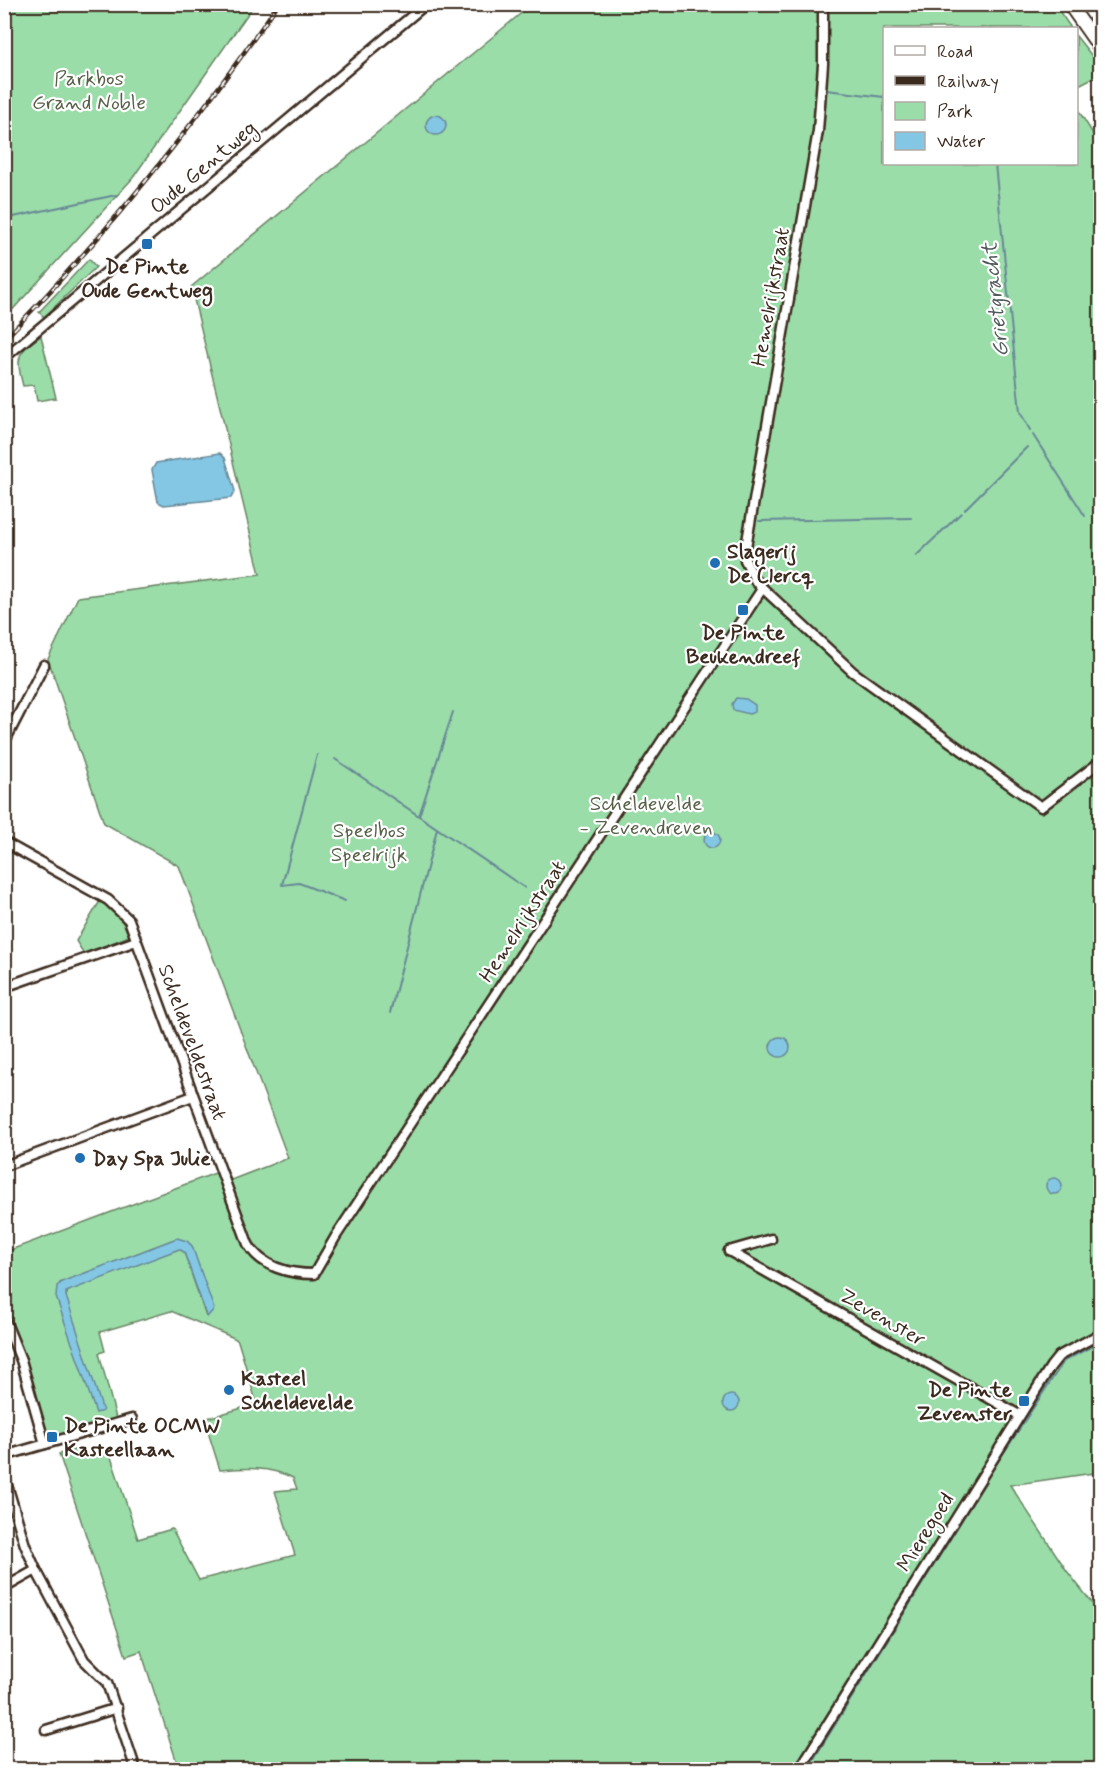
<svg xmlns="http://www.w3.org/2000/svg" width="1105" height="1774" font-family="Mynerve,sans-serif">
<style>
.green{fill:#9adda9;stroke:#6a8464;stroke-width:1.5;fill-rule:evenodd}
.water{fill:#84c7e5;stroke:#678895;stroke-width:1.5}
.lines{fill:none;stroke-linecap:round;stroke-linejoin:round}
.stream{stroke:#678895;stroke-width:2}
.street-casing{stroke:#3b2a1e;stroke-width:13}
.secondary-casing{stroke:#3b2a1e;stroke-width:16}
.street{stroke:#fff;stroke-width:8}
.secondary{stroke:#fff;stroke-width:12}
.rail-casing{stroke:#3b2a1e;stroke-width:4.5}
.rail{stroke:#fff;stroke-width:2;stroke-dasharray:7;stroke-linecap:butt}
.poi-dot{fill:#1f6fb2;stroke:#fff;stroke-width:2}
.labels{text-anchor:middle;stroke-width:4.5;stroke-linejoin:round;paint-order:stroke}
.park-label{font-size:21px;fill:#586048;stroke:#fff}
.street-label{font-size:21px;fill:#3b2a1e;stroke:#fff}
.poi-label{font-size:21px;font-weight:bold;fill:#3b2a1e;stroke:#fff;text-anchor:start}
.water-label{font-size:22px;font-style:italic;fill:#51595a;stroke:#fff}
</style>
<rect width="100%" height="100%" fill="#fff"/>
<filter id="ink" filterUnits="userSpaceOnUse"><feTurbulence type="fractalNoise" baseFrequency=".0167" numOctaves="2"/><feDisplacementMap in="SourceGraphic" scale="12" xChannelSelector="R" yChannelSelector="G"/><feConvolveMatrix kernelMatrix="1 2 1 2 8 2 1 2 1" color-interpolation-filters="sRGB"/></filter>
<g filter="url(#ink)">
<g class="green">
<polygon points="5,4 254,5 132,179 5,318"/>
<path d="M531,5H1055L1071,28H884V164H1076L1077,108L1095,137L1100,134V1472L1010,1485L1067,1571L1100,1613V1769H179L141,1651L126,1656L59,1454L81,1448C89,1458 98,1456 109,1451L138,1539L172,1529L199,1580L295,1555L275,1491L297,1489L293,1478C269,1466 245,1468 220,1470L204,1419L249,1406L256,1401L238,1341L234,1338L171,1311L100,1332L105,1351L99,1353L116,1418L53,1439L47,1435L22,1351L5,1310V1252L226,1169L231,1180L288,1158L179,866L104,823L48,659L78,597L260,574L191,287ZM172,1240L192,1246L206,1317L184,1252L179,1249L69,1289L66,1296L60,1283Z"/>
<polygon points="1076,36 1100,66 1100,74 1077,86"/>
<polygon points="89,259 96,267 44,317 39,312"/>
<path d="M41,336L56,398L37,401L34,385L23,386C16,358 16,352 41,336Z"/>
<polygon points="100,901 118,912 129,936 84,954 76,941"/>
</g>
<g class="water">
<circle cx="436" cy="125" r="10"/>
<polygon points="220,453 225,458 235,491 231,498 164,505 158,502 152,470 156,463"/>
<polygon points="736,698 746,699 755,705 755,712 749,714 733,710 732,704"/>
<circle cx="712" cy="840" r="8"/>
<circle cx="780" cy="1047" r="10"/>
<circle cx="1054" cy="1186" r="8"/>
<polygon points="177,1238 187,1241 192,1246 214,1309 207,1317 184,1252 179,1249 66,1292 66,1296 103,1411 96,1413 56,1297 57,1286 64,1281"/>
<circle cx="731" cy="1403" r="8"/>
</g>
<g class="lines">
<g class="stream">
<polyline points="826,81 827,9"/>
<polyline points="826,87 826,90 884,97"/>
<polyline points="995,164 1020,412 1030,430"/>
<polyline points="4,219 116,195"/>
<polyline points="1033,435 1085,516"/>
<polyline points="965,509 1027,447"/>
<polyline points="1097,517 1100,524"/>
<polyline points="759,521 911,518"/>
<polyline points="916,556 961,513"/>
<polyline points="317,755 282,885 299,883 345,901"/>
<polyline points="335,759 525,888"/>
<polyline points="419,816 453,712"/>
<polyline points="390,1013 437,829"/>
<polyline points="995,1466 1064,1361 1100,1342"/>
<polyline points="807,1770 986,1481"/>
</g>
<g class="street-casing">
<g id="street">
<polyline points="823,4 823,64 818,131 746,547 745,560 756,582 853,672 1041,807 1100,762"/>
<polyline points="4,358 426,4"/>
<polyline points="4,743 44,665"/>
<path d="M4,842L108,900L129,920L248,1244C261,1267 289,1274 314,1274L336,1236L762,589"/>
<polyline points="4,987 136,941"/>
<polyline points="4,1166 193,1096"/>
<polyline points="729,1251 1019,1415"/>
<polyline points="729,1251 771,1239"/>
<polyline points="4,1318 21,1360 45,1444"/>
<polyline points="4,1456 132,1419"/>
<polyline points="4,1475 25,1545 36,1570 84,1660 107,1683 136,1770"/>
<polyline points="4,1588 36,1570"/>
<polyline points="46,1730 117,1708"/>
<polyline points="799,1770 1051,1366 1059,1356 1100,1334"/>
</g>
</g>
<g class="secondary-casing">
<polyline id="secondary" points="1069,4 1100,48"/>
</g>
<use href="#street" class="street"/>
<use href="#secondary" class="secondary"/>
<g class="rail-casing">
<path id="rail" d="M4,340C105,236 196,124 278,4"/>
</g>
<use href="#rail" class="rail"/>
</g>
</g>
<g class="poi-dot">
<rect x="141" y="238" width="12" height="12" rx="3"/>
<circle cx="715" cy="563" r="6"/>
<rect x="737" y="604" width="12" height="12" rx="3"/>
<circle cx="80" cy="1158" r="6"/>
<circle cx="229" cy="1390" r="6"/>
<rect x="1018" y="1395" width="12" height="12" rx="3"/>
<rect x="46" y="1431" width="12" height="12" rx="3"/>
</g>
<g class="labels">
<g class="park-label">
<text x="89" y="85">Parkbos<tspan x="89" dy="24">Grand Noble</tspan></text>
<text x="646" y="810">Scheldevelde<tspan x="646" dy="24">- Zevendreven</tspan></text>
<text x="369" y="837">Speelbos<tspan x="369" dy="24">Speelrijk</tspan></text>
</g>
<g class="street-label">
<text transform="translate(203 167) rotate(-40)" y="7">Oude Gentweg</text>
<text transform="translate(770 297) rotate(-80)" y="7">Hemelrijkstraat</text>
<text transform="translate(522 921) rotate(-57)" y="7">Hemelrijkstraat</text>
<text transform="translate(193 1042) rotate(70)" y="7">Scheldeveldestraat</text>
<text transform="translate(883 1317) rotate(30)" y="7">Zevenster</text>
<text transform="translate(925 1532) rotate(-58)" y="7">Mieregoed</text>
</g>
<g class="poi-label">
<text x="147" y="273" text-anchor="middle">De Pinte<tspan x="147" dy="24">Oude Gentweg</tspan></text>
<text x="727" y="558">Slagerij<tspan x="727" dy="24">De Clercq</tspan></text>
<text x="743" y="639" text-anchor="middle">De Pinte<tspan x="743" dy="24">Beukendreef</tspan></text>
<text x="92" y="1165">Day Spa Julie</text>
<text x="241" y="1385">Kasteel<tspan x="241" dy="24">Scheldevelde</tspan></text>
<text x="1012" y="1396" text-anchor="end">De Pinte<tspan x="1012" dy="24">Zevenster</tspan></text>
<text x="64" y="1432">De Pinte OCMW<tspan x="64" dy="24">Kasteellaan</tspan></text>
</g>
<g class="water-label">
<text transform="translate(994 300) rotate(-96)" y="8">Grietgracht</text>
</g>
</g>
<rect width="1105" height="1774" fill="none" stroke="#fff" stroke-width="24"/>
<rect x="12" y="12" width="1081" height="1750" fill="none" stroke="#3b2a1e" stroke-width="2" filter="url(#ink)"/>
<rect x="883" y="27" width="195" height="138" fill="#ffffff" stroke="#b1aaa5" stroke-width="1.5"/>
<rect x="895" y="46" width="30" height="9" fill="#ffffff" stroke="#b1aaa5" stroke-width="1.5"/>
<text x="937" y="57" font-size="18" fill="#3b2a1e">Road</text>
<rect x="895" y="76" width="30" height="9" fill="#3b2a1e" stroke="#b1aaa5" stroke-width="1.5"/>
<text x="937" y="87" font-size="18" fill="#3b2a1e">Railway</text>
<rect x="895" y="102" width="30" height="18" fill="#9adda9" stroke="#b1aaa5" stroke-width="1.5"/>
<text x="937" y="117" font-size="18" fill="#3b2a1e">Park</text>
<rect x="895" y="132" width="30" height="18" fill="#84c7e5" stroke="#b1aaa5" stroke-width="1.5"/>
<text x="937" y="147" font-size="18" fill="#3b2a1e">Water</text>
</svg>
